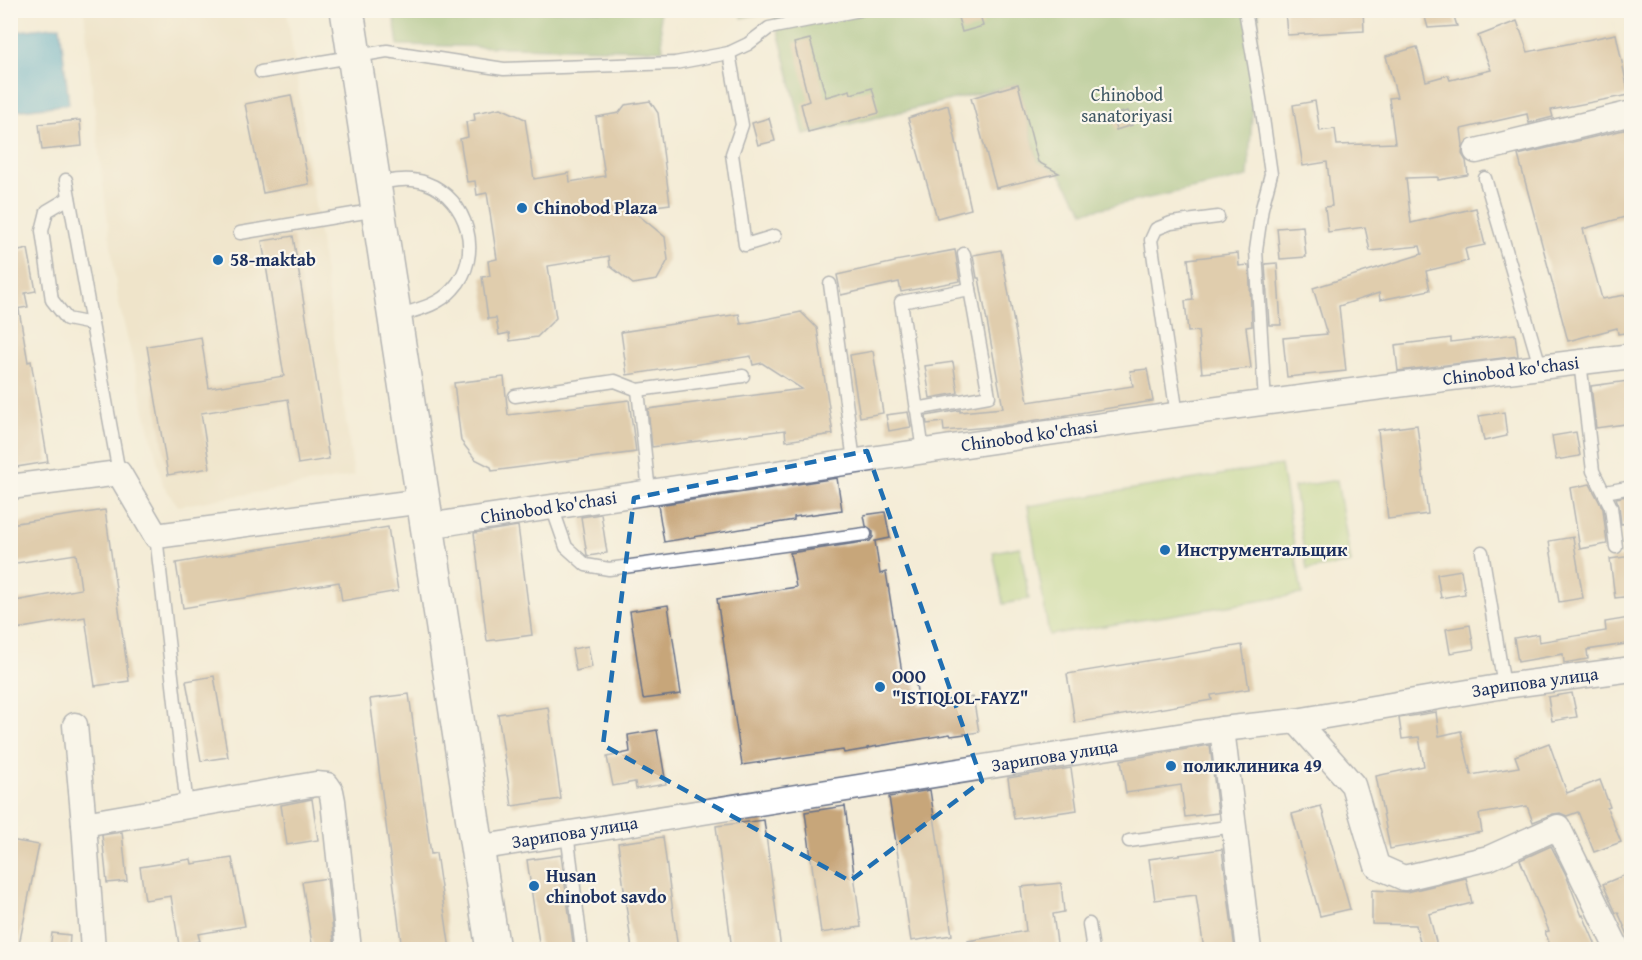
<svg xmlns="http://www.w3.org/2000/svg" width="1642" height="960" font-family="'Gentium Book Plus',serif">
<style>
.built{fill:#e8d9ba}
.green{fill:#abce78;stroke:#637e6b;stroke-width:1.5}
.forest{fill:#88b168;stroke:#527063;stroke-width:1.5}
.water{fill:#49a5c7;stroke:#326a92;stroke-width:1.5}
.building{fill:#c7a67a}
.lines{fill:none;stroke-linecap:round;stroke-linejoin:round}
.lane-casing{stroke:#677188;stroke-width:15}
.street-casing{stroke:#677188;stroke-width:27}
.secondary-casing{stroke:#677188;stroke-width:36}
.lane{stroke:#fff;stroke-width:12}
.street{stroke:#fff;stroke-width:24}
.secondary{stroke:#fff;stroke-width:33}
.marked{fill:none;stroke:#1f6fb2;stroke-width:4.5;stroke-dasharray:12 8;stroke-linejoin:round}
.poi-dot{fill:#1f6fb2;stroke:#fbf7ec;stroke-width:2}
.labels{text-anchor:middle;stroke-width:4.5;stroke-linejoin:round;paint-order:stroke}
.park-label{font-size:18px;fill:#3f5764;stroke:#fbf7ec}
.poi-label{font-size:18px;font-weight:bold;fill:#1b2f5e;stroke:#fbf7ec;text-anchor:start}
.street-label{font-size:18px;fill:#1b2f5e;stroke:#fbf7ec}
</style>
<rect width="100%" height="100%" fill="#fbf7ec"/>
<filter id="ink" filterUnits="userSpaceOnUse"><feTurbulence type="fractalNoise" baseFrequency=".0167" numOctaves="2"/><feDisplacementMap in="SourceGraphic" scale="12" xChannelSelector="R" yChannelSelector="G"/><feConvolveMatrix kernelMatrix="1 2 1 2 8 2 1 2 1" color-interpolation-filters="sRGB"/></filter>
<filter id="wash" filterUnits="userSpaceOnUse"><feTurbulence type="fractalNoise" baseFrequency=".008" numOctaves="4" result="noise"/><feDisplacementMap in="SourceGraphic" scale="24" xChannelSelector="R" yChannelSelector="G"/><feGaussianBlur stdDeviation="1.35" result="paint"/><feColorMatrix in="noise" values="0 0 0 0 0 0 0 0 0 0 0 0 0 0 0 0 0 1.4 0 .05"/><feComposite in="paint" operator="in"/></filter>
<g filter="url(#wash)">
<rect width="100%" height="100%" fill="#f4ecd7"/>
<polygon class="built" points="84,11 287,11 354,476 178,506 163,485 118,300 100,161"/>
<g class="green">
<polygon points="1281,465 1302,594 1049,635 1028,506"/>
<polygon points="1337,480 1351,563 1307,570 1294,487"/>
<polygon points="1020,547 1029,599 1003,604 993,552"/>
</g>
<g class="forest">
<polygon points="393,11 659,11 663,50 398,45"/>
<polygon points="739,11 1259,11 1248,177 1084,212 1059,173 1038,162 1018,84 804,135 773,11 742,18"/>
</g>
<polygon class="water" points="60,26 69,104 14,111 10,79 11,32"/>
<g id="blocks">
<g class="building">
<polygon points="956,10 979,10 983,26 962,32"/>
<polygon points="1285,10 1363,10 1364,31 1287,35"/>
<polygon points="1423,10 1452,10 1457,26 1428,28"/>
<polygon points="1517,21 1528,52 1616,34 1629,95 1551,110 1553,117 1529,123 1527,114 1461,129 1463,145 1462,154 1466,161 1468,175 1438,180 1438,177 1406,178 1411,223 1476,208 1485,245 1465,249 1468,261 1426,271 1430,290 1380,300 1379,293 1339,306 1346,371 1287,377 1283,338 1327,334 1313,288 1422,254 1420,246 1370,251 1365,227 1328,232 1325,207 1332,206 1327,162 1303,166 1293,105 1315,101 1320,131 1335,129 1337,145 1395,143 1389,98 1397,97 1386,56 1417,47 1426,81 1448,75 1450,80 1491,70 1478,36"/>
<polygon points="810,39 826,97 850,90 851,94 872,88 879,113 808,132 801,104 809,101 794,43"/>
<polygon points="1018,84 1038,162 1059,173 996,188 971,98"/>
<polygon points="291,95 309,184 263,193 245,104"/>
<polygon points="650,101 658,113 670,204 631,209 665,237 668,260 657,280 633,284 610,266 609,256 548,266 556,318 537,337 510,341 509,333 499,335 496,318 488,319 482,277 490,276 488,261 497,259 487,193 477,195 475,181 467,182 460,139 468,137 466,122 475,120 474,113 501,108 525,119 534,179 569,173 570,182 605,176 596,117 619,113 625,105"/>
<polygon points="948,105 971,209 937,218 908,118"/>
<polygon points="1128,111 1132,125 1116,130 1112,115"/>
<polygon points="769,118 775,141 758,145 752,123"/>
<polygon points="80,120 82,146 42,150 39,124"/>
<polygon points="1632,128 1632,166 1628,167 1632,181 1632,215 1583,229 1602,299 1632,294 1632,332 1618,334 1617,328 1568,341 1518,155"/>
<polygon points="1303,226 1306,257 1280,259 1277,228"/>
<polygon points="293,236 329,459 298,464 288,399 201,413 210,468 168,475 147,346 201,337 209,388 284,376 262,241"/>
<polygon points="28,249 36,291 25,293 28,307 10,310 10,253"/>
<polygon points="955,250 960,281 901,292 899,282 841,295 837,275 895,262 895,261"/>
<polygon points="1001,250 1028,402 1133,386 1130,371 1147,369 1153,401 1000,426 944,431 943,422 927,424 926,416 960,410 960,412 1003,408 979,278 977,278 973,255"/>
<polygon points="1238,253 1239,266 1249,265 1252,326 1246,327 1251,368 1202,373 1198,331 1188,332 1185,301 1193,300 1188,259"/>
<polygon points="1277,263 1281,325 1269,325 1265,264"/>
<polygon points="10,310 19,310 28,362 31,361 48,462 10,468"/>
<polygon points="801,312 817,328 833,434 786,441 785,430 652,447 648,409 802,389 762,363 753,365 751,356 627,375 621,332 739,314 741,324"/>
<polygon points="1515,334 1518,356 1398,371 1395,345 1451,338 1451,342"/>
<polygon points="873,351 883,413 860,417 850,355"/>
<polygon points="953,362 958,393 930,398 925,366"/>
<polygon points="504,377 508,415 629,400 636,452 492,471 491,467 475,459 461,441 454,383"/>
<polygon points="1628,381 1632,410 1632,423 1596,428 1591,386"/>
<polygon points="908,412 911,427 889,431 886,415"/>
<polygon points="1504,412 1507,436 1484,441 1479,416"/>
<polygon points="1417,425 1428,514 1388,519 1378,430"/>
<polygon points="1576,432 1580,456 1556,460 1552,436"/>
<polygon points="837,478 842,510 794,517 794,520 664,542 658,505"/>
<polygon points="1590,484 1603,509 1607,544 1580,549 1570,488"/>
<polygon points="1632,495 1632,522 1621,524 1619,506 1616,498"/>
<polygon points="105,510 129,681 95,686 85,617 10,630 10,602 81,589 76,554 10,564 10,524"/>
<polygon points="885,512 890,538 875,541 880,574 886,572 903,679 915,677 919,705 973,697 979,732 951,736 950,734 867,748 867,749 844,753 843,750 742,765 717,599 796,587 790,553 870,541 873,537 873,532 871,529 866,526 864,515"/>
<polygon points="601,514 607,553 589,556 587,555 581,517"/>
<polygon points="518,526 532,635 487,641 474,533"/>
<polygon points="388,527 398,591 342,601 339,582 183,608 176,563"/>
<polygon points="1573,537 1583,598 1559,602 1549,541"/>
<polygon points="1632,556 1632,596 1615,598 1610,559"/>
<polygon points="1461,570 1465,594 1441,598 1437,574"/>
<polygon points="668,605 681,694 643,699 630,611"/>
<polygon points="1629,618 1632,643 1587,650 1588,659 1564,663 1563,654 1518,662 1514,638 1538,634 1539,642 1606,631 1605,622"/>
<polygon points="1470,625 1474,649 1450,653 1446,629"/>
<polygon points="1242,645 1249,689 1211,695 1212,700 1075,723 1067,674"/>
<polygon points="588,646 592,667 576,671 572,649"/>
<polygon points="214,676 228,757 201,761 186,681"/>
<polygon points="1572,693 1577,717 1552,721 1548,697"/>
<polygon points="409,694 431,854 436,853 450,950 402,950 370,699"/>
<polygon points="548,707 561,799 512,806 498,714"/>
<polygon points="1436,712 1439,736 1461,731 1471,775 1519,767 1515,756 1549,743 1567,793 1600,780 1610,807 1607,808 1621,842 1594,852 1578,812 1567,816 1560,813 1553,814 1533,822 1527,806 1479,814 1482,832 1390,849 1376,776 1424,766 1419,737 1402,739 1399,718"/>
<polygon points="657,730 666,784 636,789 635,782 613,786 607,757 630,752 628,735"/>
<polygon points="1210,745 1218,813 1185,817 1181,785 1126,793 1121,760"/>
<polygon points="1071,768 1077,810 1014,819 1008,778"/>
<polygon points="930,790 952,935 911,941 889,797"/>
<polygon points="312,799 318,840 287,845 281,805"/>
<polygon points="845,806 861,927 821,933 805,812"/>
<polygon points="1321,806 1350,909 1320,916 1292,814"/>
<polygon points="764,820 781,950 732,950 716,826"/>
<polygon points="122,832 127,881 107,883 102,835"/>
<polygon points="663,837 678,950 632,950 618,843"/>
<polygon points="10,840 39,845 18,950 10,949"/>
<polygon points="1551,846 1566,875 1582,916 1583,915 1598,950 1552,950 1545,932 1549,931 1520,860"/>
<polygon points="1222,849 1235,950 1204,950 1196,895 1155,900 1149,859"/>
<polygon points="561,855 574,950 540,950 527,860"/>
<polygon points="232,858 245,926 198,934 200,941 179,945 171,896 145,900 140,867 191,859 192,864"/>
<polygon points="1632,872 1632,942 1631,942 1618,912 1616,913 1603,884"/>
<polygon points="327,878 335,950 313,950 302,882"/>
<polygon points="1466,878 1472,903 1429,914 1438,950 1422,950 1416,925 1372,924 1372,890 1407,892"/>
<polygon points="1061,883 1064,912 1053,914 1058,950 968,950 968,941 1026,931 1021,887"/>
<polygon points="52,933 70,935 69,950 50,950"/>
</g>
</g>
</g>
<g filter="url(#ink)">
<use href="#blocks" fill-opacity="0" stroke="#677188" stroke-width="1.5"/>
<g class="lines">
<g class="lane-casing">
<g id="lane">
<polyline points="1245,10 1261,104 1271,174 1262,208 1256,250 1265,403"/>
<polyline points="729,53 742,125 732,154 745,245 775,236"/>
<polyline points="261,72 387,51 504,69 675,63 729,53 748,44 769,28 860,10"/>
<polyline points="1485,178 1540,366"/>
<polyline points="66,180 119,473"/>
<path d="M376,183C393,181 410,177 426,183C468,198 484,256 453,289C438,306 416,310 396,316"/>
<polyline points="69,198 47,211 42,231 52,300 67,319 92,324"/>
<polyline points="240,233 377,210"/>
<polyline points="964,254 970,289"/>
<polyline points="830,284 854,461"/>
<polyline points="1580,362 1593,471 1611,507 1616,547"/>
<polyline points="515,396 615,381 638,390"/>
<polyline points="916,409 989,396 970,289 901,302 923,451"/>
<polyline points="1177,415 1151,240 1156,229 1171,223 1218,217"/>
<polyline points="649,492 638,390 743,376"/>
<polyline points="1605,492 1632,487"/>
<polyline points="552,507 566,547 586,565 609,569 865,534"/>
<polyline points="156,536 187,807"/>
<polyline points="1482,552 1504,686"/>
<polyline points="567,833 582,950"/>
<polyline points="1129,841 1234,826"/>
<polyline points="1089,924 1093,950"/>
</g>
</g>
<g class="street-casing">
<g id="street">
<polyline points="1476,151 1632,113"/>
<polyline points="10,487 119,473 156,536 423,501"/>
<path id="s1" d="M427,526C828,465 1229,403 1632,356"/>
<polyline points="1296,721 1353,785 1377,866 1404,878 1489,858 1558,827 1618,950"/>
<polyline points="75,725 84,824 93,950"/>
<polyline points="1222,729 1249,950"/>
<polyline points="84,824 316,784 327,785 331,791 333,801 349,950"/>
<path id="s2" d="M477,848L1222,729L1296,721L1504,686L1632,669"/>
</g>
</g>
<g class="secondary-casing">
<polyline id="secondary" points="347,10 493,950"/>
</g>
<use href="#lane" class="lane"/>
<use href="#street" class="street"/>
<use href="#secondary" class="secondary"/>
</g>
</g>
<path d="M0 0H1642V960H0ZM867,451L982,781L850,881L603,745L634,498Z" fill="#f4ecd7" fill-opacity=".55" fill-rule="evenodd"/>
<path class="marked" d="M867,451L982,781L850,881L603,745L634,498Z"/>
<g class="poi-dot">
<circle cx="522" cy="208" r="6"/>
<circle cx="218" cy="260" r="6"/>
<circle cx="1165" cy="550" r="6"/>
<circle cx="880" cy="687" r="6"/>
<circle cx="1171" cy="766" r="6"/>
<circle cx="534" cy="886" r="6"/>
</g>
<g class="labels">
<g class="park-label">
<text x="1127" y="101">Chinobod<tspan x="1127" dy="21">sanatoriyasi</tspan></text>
</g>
<g class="poi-label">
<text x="534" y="214">Chinobod Plaza</text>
<text x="230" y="266">58-maktab</text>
<text x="1177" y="556">Инструментальщик</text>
<text x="892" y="683">ООО<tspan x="892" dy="21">"ISTIQLOL-FAYZ"</tspan></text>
<text x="1183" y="772">поликлиника 49</text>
<text x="546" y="882">Husan<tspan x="546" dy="21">chinobot savdo</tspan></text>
</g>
<g class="street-label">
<text dy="6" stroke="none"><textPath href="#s1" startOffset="1095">Chinobod ko'chasi</textPath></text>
<text dy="6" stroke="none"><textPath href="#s1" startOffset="609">Chinobod ko'chasi</textPath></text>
<text dy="6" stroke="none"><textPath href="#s1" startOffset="123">Chinobod ko'chasi</textPath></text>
<text dy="6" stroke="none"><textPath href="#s2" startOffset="1071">Зарипова улица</textPath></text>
<text dy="6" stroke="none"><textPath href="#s2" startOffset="585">Зарипова улица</textPath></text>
<text dy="6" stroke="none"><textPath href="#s2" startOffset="99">Зарипова улица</textPath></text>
</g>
</g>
<rect width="1642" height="960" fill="none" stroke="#fbf7ec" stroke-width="36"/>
</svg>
